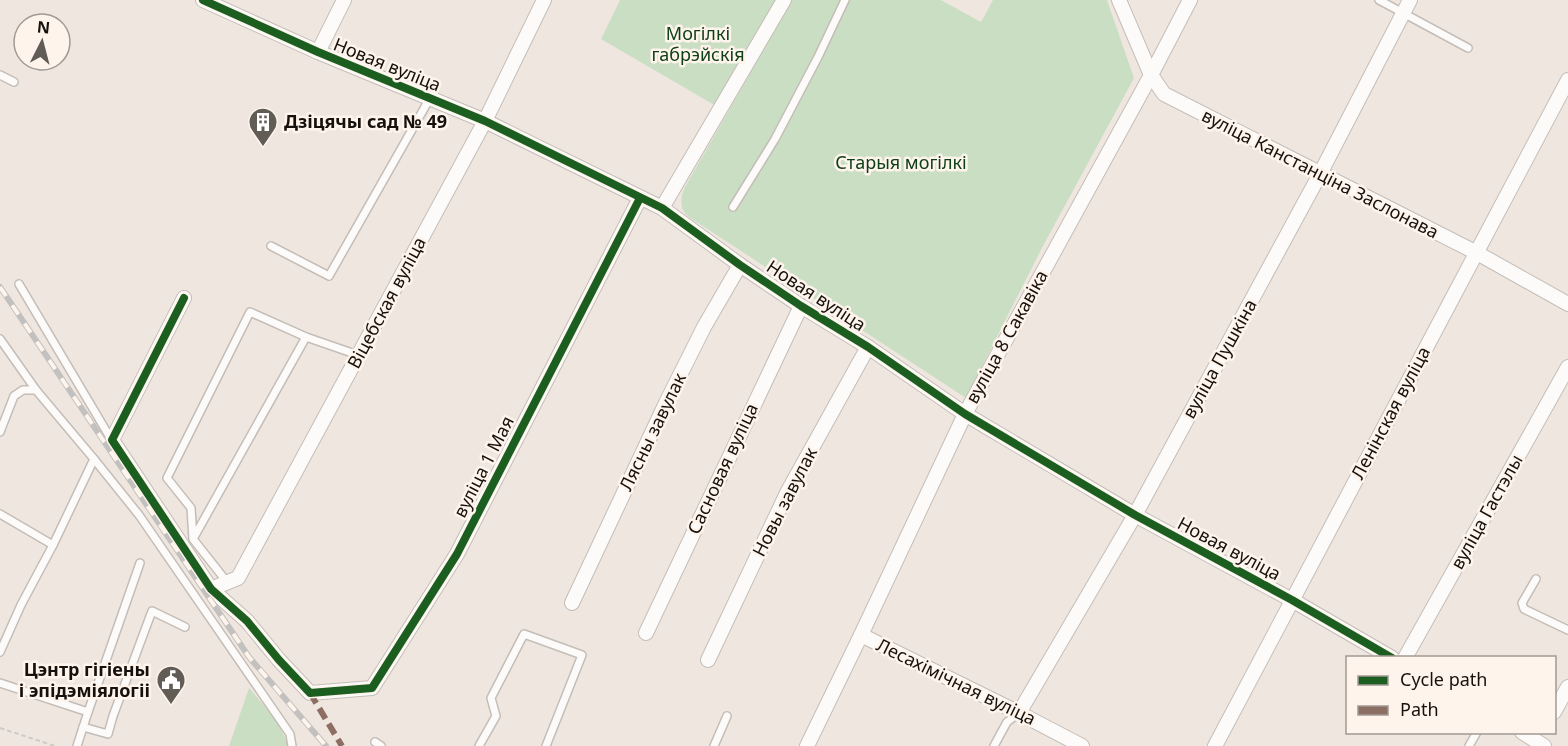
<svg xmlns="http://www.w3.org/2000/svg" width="1568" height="746" font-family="'Noto Sans',sans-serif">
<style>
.green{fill:#cadec4}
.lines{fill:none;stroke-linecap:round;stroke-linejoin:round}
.service-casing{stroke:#c4bdb7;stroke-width:10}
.minor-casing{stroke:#c4bdb7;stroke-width:16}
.path{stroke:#ccc9c7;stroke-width:2;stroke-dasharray:4.5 3;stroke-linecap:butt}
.service{stroke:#fdfbfa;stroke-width:7}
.minor{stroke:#fdfbfa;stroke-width:14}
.rail-casing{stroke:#c3c1bf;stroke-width:6}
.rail{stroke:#fef4ec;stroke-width:4;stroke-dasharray:11;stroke-linecap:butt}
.quiet{stroke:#8d6e63;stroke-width:6;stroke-dasharray:12 6;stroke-linecap:butt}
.cycleway-casing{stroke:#fef4ec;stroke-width:11}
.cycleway{stroke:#1b5e20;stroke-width:8}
.labels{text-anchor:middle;stroke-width:5;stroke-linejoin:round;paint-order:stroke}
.park-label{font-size:18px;fill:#0e4017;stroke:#fef4ec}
.street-label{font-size:18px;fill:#16110d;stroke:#fef4ec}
.poi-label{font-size:18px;font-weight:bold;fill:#16110d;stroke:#fef4ec;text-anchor:start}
</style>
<rect width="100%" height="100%" fill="#efe7df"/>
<g class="green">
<polygon points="620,0 776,0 716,106 601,39"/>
<path d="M792,0H941L981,22L993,0H1107L1134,78L1043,246L966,398L689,217C679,209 680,198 685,187Z"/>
<path d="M249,688C264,705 282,724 288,746H229Z"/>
</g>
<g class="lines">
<g class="service-casing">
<g id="service">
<polyline points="1379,0 1468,48"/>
<polyline points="0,75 14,82"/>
<polyline points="733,207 775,139 818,57 845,0"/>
<polyline points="271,246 329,276 430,98"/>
<polyline points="19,284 111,439"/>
<polyline points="306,337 358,355"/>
<polyline points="0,339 36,390"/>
<polyline points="0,432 14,396 23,390 36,390 94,459 53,545 21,605 0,652"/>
<polyline points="94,459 139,515 290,734 292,746"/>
<polyline points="0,514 53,545"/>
<polyline points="193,539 306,337 250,312 167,478 191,508 193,539 227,582"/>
<polyline points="1536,579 1522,603 1524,609 1568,630"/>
<polyline points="0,683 88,712 77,746"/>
<polyline points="88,712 140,563"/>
<polyline points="83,727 108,734 113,716 152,611 185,627"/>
<polyline points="375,742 381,746"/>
<polyline points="479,746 496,716 491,698 524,634 582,655 546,746"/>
<polyline points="714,746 727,716"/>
<polyline points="994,746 1007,722 1019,713"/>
<polyline points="1469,746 1477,732"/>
</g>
</g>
<g class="minor-casing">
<g id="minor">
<polyline points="203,0 318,52 485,121 662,208 740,265 801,306 868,347 965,414 1135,515 1292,600 1392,658"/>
<polyline points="1119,0 1151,75 1164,94 1477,253 1568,304"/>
<polyline points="318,52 344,0"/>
<polyline points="662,208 784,0"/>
<polyline points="184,298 112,440 211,589 247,621 279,660 310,693 372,688 457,554 640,198"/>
<polyline points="211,589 238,578 485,121 544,0"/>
<polyline points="572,603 666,403 704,327 740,265"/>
<polyline points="646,633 801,306"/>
<polyline points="861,635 1019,713 1082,746"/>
<polyline points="1405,658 1568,367"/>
<polyline points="708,660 787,493 868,347"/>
<polyline points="1554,712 1568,687"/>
<polyline points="1019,713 1135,515 1320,174 1410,0"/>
<polyline points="1522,732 1544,746"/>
<polyline points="807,746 861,635 965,414 1151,75 1190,0"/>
<polyline points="1215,746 1568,80"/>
</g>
</g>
<polyline class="path" points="0,728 55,746"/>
<use href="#service" class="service"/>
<use href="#minor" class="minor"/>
<g class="rail-casing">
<polyline id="rail" points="0,287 249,657 326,746"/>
</g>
<use href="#rail" class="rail"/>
<polyline class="quiet" points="310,693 342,746"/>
<g class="cycleway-casing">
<g id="cycleway">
<polyline points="203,0 318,52 485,121 662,208 740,265 801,306 868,347 965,414 1135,515 1292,600 1392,658"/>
<polyline points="184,298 112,440 211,589 247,621 279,660 310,693 372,688 457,554 640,198"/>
</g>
</g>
<use href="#cycleway" class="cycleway"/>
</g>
<defs>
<g id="building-pin" transform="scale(1.5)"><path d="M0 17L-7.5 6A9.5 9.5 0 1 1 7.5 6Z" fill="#625c56" stroke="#fef4ec"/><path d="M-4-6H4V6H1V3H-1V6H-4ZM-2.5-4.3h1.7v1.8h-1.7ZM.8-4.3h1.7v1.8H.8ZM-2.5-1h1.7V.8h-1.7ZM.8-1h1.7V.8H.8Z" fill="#fff"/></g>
<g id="civic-pin" transform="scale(1.5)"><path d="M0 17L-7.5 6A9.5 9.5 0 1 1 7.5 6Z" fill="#625c56" stroke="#fef4ec"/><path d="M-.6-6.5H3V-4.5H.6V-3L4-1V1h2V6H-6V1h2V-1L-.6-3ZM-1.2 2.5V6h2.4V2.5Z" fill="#fff"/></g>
</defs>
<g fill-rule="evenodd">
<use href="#building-pin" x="263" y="122"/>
<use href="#civic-pin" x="171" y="680"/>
</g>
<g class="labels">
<g class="park-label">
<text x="698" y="40">Могілкі<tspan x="698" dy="21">габрэйскія</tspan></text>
<text x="901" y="169">Старыя могілкі</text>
</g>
<g class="street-label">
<text transform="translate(387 65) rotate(22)" y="6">Новая вуліца</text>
<text transform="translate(1320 174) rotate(27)" y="6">вуліца Канстанціна Заслонава</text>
<text transform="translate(816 296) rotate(33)" y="6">Новая вуліца</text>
<text transform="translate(387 303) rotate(-62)" y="6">Віцебская вуліца</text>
<text transform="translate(1007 337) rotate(-61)" y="6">вуліца 8 Сакавіка</text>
<text transform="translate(1220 359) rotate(-61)" y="6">вуліца Пушкіна</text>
<text transform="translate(1391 413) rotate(-62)" y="6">Ленінская вуліца</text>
<text transform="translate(653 432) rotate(-64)" y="6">Лясны завулак</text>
<text transform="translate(484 467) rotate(-63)" y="6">вуліца 1 Мая</text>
<text transform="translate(723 469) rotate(-65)" y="6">Сасновая вуліца</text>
<text transform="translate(785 502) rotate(-63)" y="6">Новы завулак</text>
<text transform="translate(1487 512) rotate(-61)" y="6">вуліца Гастэлы</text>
<text transform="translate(1229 549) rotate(28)" y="6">Новая вуліца</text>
<text transform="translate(956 682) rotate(26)" y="6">Лесахімічная вуліца</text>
</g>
<g class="poi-label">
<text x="284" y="128">Дзіцячы сад № 49</text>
<text x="150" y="676" text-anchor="end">Цэнтр гігіены<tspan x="150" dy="21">і эпідэміялогіі</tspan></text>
</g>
</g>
<rect x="1346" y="656" width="210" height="78" fill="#fef4ec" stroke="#a19993" stroke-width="1.5"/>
<rect x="1358" y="676" width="30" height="9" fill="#1b5e20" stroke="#a19993" stroke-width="1.5"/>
<text x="1400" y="686" font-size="18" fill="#16110d">Cycle path</text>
<rect x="1358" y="706" width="30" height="9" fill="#8d6e63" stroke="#a19993" stroke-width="1.5"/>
<text x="1400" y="716" font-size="18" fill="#16110d">Path</text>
<g transform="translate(42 42) rotate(6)"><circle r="28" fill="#fef4ec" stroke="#a19993" stroke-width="1.5"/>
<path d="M0-4.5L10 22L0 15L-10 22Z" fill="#625c56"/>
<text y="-9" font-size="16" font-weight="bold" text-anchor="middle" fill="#16110d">N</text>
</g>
</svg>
